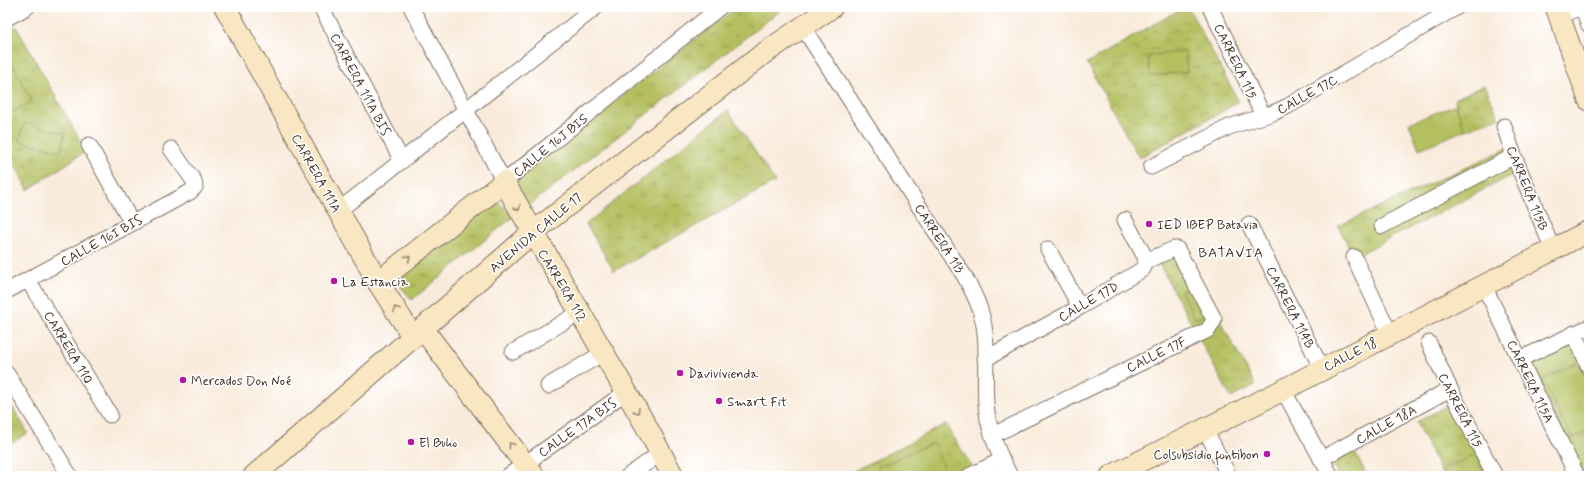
<svg xmlns="http://www.w3.org/2000/svg" width="1596" height="483" font-family="Mynerve,sans-serif">
<style>
.grass{fill:url(#grass-tufts);stroke:#787540}
.park{fill:url(#park-crowns);stroke:#787540}
.garden{fill:#b4c061;stroke:#787540}
.lines{fill:none;stroke-linecap:round;stroke-linejoin:round}
.street-casing{stroke:#7e6e60;stroke-width:17}
.secondary-casing{stroke:#7e6e60;stroke-width:23}
.street{stroke:#fff;stroke-width:15}
.secondary{stroke:#f9e7c3;stroke-width:21}
.oneway{stroke:#9a8870}
.poi-dot{fill:#b5179e;stroke:#fff;stroke-width:1.5}
.labels{text-anchor:middle;stroke-width:3.5;stroke-linejoin:round;paint-order:stroke}
.street-label{font-size:13px;fill:#3b2a1e;stroke:#fff}
.poi-label{font-size:13px;fill:#3b2a1e;stroke:#fff;text-anchor:start}
.neighbourhood-label{font-size:14px;letter-spacing:1px;fill:#3b2a1e;stroke:#fff}
</style>
<defs>
<pattern id="grass-tufts" width="24" height="20" patternUnits="userSpaceOnUse"><rect width="24" height="20" fill="#b4c061"/><path d="M3 7l-1-3M5 7V3M7 7l1-3M15 17l-1-3M17 17v-4M19 17l1-3" fill="none" stroke="#949c4f"/></pattern>
<pattern id="park-crowns" width="20" height="18" patternUnits="userSpaceOnUse"><rect width="20" height="18" fill="#b4c061"/><path d="M2 6a3 3 0 1 1 6 0M12 15a3 3 0 1 1 6 0" fill="none" stroke="#949c4f"/></pattern>
</defs>
<rect width="100%" height="100%" fill="#fff"/>
<filter id="ink" filterUnits="userSpaceOnUse"><feTurbulence type="fractalNoise" baseFrequency=".025" numOctaves="2"/><feDisplacementMap in="SourceGraphic" scale="8" xChannelSelector="R" yChannelSelector="G"/><feConvolveMatrix kernelMatrix="1 2 1 2 8 2 1 2 1" color-interpolation-filters="sRGB"/></filter>
<filter id="wash" filterUnits="userSpaceOnUse"><feTurbulence type="fractalNoise" baseFrequency=".012" numOctaves="4" result="noise"/><feDisplacementMap in="SourceGraphic" scale="16" xChannelSelector="R" yChannelSelector="G"/><feGaussianBlur stdDeviation="0.9" result="paint"/><feColorMatrix in="noise" values="0 0 0 0 0 0 0 0 0 0 0 0 0 0 0 0 0 1.4 0 .05"/><feComposite in="paint" operator="in"/></filter>
<g filter="url(#wash)">
<rect width="100%" height="100%" fill="#f9ebdb"/>
<g class="grass">
<polygon points="737,7 785,7 527,207 511,181"/>
<polygon points="728,110 775,182 614,271 586,224"/>
<polygon points="496,199 513,217 412,300 395,280"/>
<polygon points="1452,403 1489,476 1443,476 1416,422"/>
<polygon points="1354,450 1367,476 1338,476 1331,463"/>
</g>
<g class="park">
<polygon points="1184,7 1188,7 1239,102 1139,158 1087,63"/>
<polygon points="16,26 86,151 28,190 7,150 7,32"/>
<polygon points="1485,85 1499,118 1465,130 1454,99"/>
<polygon points="1510,147 1520,171 1354,257 1338,226"/>
<polygon points="1182,249 1255,385 1231,398 1158,262"/>
<polygon points="1572,343 1589,373 1589,476 1582,476 1531,365"/>
<polygon points="7,398 28,433 7,446"/>
<polygon points="946,424 972,467 951,476 844,476"/>
</g>
<g class="garden">
<polygon points="1185,51 1187,72 1150,76 1148,56"/>
<polygon points="7,55 32,101 7,115"/>
<polygon points="1456,105 1465,130 1419,149 1409,123"/>
<polygon points="24,123 65,133 61,151 19,141"/>
<polygon points="1195,284 1209,312 1195,319 1181,291"/>
<polygon points="1578,362 1589,384 1589,430 1572,439 1542,380"/>
<polygon points="933,443 945,472 936,476 882,476 878,467"/>
<polygon points="1475,454 1486,476 1445,476 1442,471"/>
</g>
</g>
<g filter="url(#ink)">
<g class="lines">
<g class="street-casing">
<g id="street">
<polyline points="321,7 402,161"/>
<polyline points="411,7 504,182 720,7"/>
<polyline points="1210,7 1263,115"/>
<polyline points="1582,7 1589,25"/>
<polyline points="1559,16 1581,7"/>
<polyline points="7,18 27,7"/>
<path d="M802,26L965,277C971,289 978,300 981,313C991,345 982,381 987,413C990,435 1000,456 1010,476"/>
<polyline points="1504,126 1514,156 1553,250"/>
<polyline points="89,145 132,223"/>
<polyline points="1151,167 1229,127 1273,113 1288,106 1457,7"/>
<polyline points="338,211 596,7"/>
<polyline points="1249,224 1322,369"/>
<polyline points="1382,226 1514,156"/>
<polyline points="1048,249 1080,307"/>
<polyline points="1354,257 1390,334"/>
<polyline points="28,280 110,415"/>
<polyline points="1484,286 1577,476"/>
<polyline points="7,291 190,192 195,187 194,181 171,149"/>
<polyline points="1574,333 1589,367"/>
<polyline points="1429,343 1450,389 1495,476"/>
<polyline points="513,352 579,313"/>
<polyline points="985,359 1080,307 1143,269 1146,261 1145,257 1125,220"/>
<polyline points="1520,359 1589,327"/>
<polyline points="7,374 70,476"/>
<polyline points="548,386 603,353"/>
<polyline points="1283,390 1331,476"/>
<polyline points="1205,429 1229,476"/>
<polyline points="993,435 1208,330 1213,322 1214,319 1177,249 1174,249 1146,261"/>
<polyline points="1321,459 1450,389"/>
<polyline points="508,476 626,392"/>
<polyline points="628,476 661,453"/>
<polyline points="969,476 1002,460"/>
</g>
</g>
<g class="secondary-casing">
<g id="secondary">
<polyline points="225,7 378,282 413,337"/>
<polyline points="1556,7 1589,100"/>
<polyline points="378,282 504,182 645,424 673,476"/>
<polyline points="423,329 534,476"/>
<polyline points="254,476 532,233 763,54 832,7"/>
<polyline points="1111,476 1283,390 1589,231"/>
</g>
</g>
<use href="#street" class="street"/>
<use href="#secondary" class="secondary"/>
</g>
<defs><path id="oneway-chevron" d="M-2-3.5L2.5 0L-2 3.5" fill="none" stroke-width="1.6" stroke-linecap="round" stroke-linejoin="round"/></defs>
<g class="oneway">
<use href="#oneway-chevron" transform="translate(518 208) rotate(61)"/>
<use href="#oneway-chevron" transform="translate(408 258) rotate(-38)"/>
<use href="#oneway-chevron" transform="translate(396 309) rotate(-123)"/>
<use href="#oneway-chevron" transform="translate(637 411) rotate(59)"/>
<use href="#oneway-chevron" transform="translate(511 445) rotate(-127)"/>
</g>
</g>
<g class="poi-dot">
<circle cx="1149" cy="224" r="4"/>
<circle cx="334" cy="281" r="4"/>
<circle cx="680" cy="373" r="4"/>
<circle cx="183" cy="380" r="4"/>
<circle cx="719" cy="401" r="4"/>
<circle cx="411" cy="442" r="4"/>
<circle cx="1267" cy="454" r="4"/>
</g>
<g class="labels">
<g class="street-label">
<text transform="translate(1236 61) rotate(64)" y="5">CARRERA 115</text>
<text transform="translate(361 84) rotate(62)" y="5">CARRERA 111A BIS</text>
<text transform="translate(1307 94) rotate(-29)" y="5">CALLE 17C</text>
<text transform="translate(550 145) rotate(-39)" y="5">CALLE 16J BIS</text>
<text transform="translate(317 173) rotate(61)" y="5">CARRERA 111A</text>
<text transform="translate(1528 188) rotate(68)" y="5">CARRERA 115B</text>
<text transform="translate(535 232) rotate(-40)" y="5">AVENIDA CALLE 17</text>
<text transform="translate(940 238) rotate(57)" y="5">CARRERA 113</text>
<text transform="translate(101 240) rotate(-29)" y="5">CALLE 16I BIS</text>
<text transform="translate(563 285) rotate(59)" y="5">CARRERA 112</text>
<text transform="translate(1088 301) rotate(-30)" y="5">CALLE 17D</text>
<text transform="translate(1291 307) rotate(63)" y="5">CARRERA 114B</text>
<text transform="translate(69 347) rotate(59)" y="5">CARRERA 110</text>
<text transform="translate(1156 354) rotate(-26)" y="5">CALLE 17F</text>
<text transform="translate(1350 354) rotate(-27)" y="5">CALLE 18</text>
<text transform="translate(1531 381) rotate(64)" y="5">CARRERA 115A</text>
<text transform="translate(1461 410) rotate(63)" y="5">CARRERA 115</text>
<text transform="translate(1386 424) rotate(-29)" y="5">CALLE 18A</text>
<text transform="translate(577 427) rotate(-35)" y="5">CALLE 17A BIS</text>
</g>
<g class="poi-label">
<text x="1157" y="229">IED IBEP Batavia</text>
<text x="342" y="286">La Estancia</text>
<text x="688" y="378">Davivivienda</text>
<text x="191" y="385">Mercados Don Noé</text>
<text x="727" y="406">Smart Fit</text>
<text x="419" y="447">El Buho</text>
<text x="1259" y="459" text-anchor="end">Colsubsidio fontibon</text>
</g>
<g class="neighbourhood-label">
<text x="1231" y="257">BATAVIA</text>
</g>
</g>
<rect width="1596" height="483" fill="none" stroke="#fff" stroke-width="24"/>
</svg>
